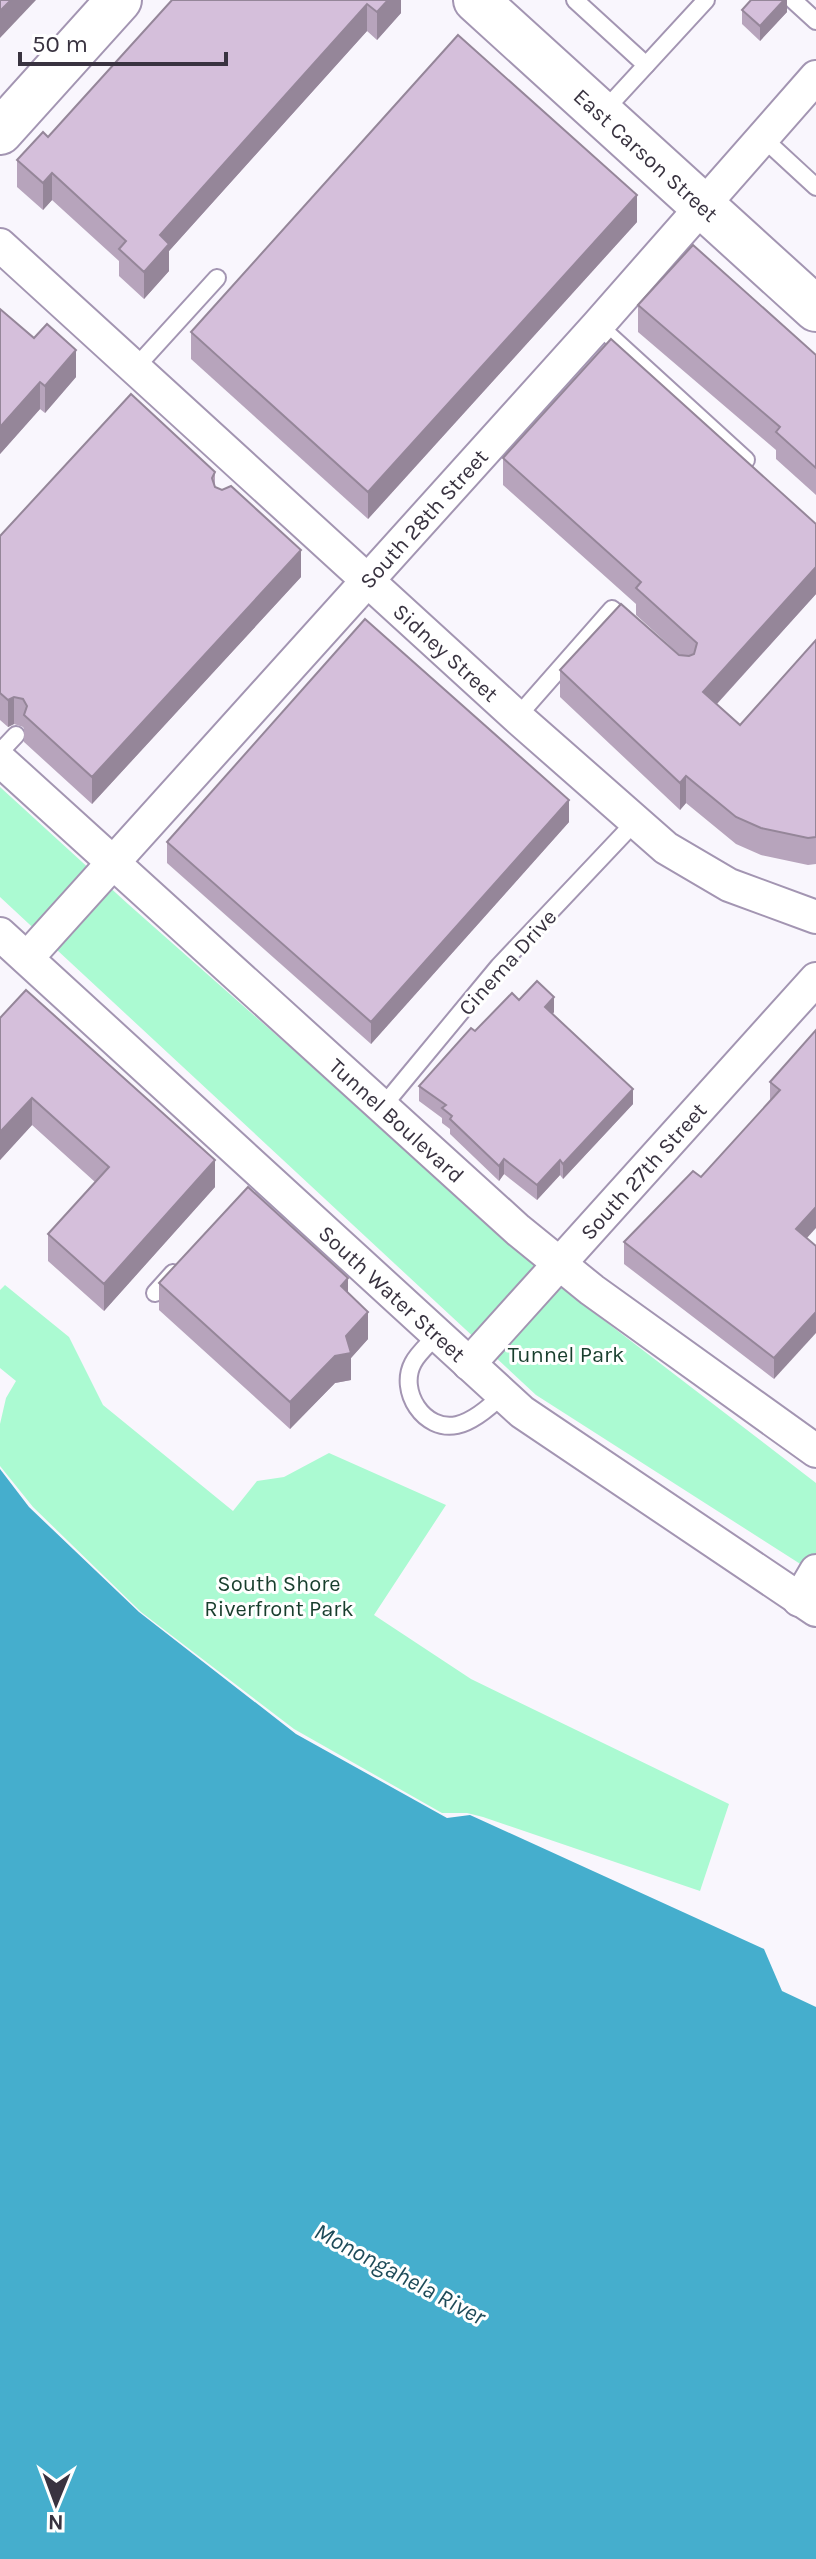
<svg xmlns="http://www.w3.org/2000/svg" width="816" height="2559" font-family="Karla,sans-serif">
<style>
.green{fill:#abfad2}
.water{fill:#45aecd}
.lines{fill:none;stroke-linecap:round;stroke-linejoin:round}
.service-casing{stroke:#a395b2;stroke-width:20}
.minor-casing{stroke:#a395b2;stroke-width:36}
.secondary-casing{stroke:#a395b2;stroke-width:48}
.primary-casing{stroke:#a395b2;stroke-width:48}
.service{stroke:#fff;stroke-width:16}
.minor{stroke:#fff;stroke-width:32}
.secondary{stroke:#fff;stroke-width:44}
.primary{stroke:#fff;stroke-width:44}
.wall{fill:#b7a4bc}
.shaded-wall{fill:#958699}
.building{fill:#d5bfdb;stroke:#958699;stroke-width:2}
.labels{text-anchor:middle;stroke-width:6;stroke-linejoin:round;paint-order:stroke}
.street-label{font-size:22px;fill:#393340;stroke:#fff}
.park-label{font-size:22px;fill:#183e2d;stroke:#fff}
.water-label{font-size:24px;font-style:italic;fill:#1e4b59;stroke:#fff}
</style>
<rect width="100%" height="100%" fill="#f9f6fd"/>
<g class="green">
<polygon points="0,787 128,904 567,1292 816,1483 816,1574 536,1395 0,897"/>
<polygon points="5,1285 69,1337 103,1405 233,1511 257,1481 284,1477 329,1453 446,1505 374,1615 471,1679 729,1804 700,1891 483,1817 467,1813 442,1813 294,1729 141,1612 33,1507 0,1466 0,1424 6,1398 16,1381 0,1368 0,1290"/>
</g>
<polygon class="water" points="0,1469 29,1507 139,1612 296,1734 447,1818 470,1815 764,1949 782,1991 816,2007 816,2559 0,2559"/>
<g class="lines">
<g class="service-casing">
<g id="service">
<polyline points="575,0 646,65"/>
<polyline points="793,0 816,21"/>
<polyline points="602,113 706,0"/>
<polyline points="763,138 816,187"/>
<polyline points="598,325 746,460"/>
<polyline points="136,367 217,278"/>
<polyline points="517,717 612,609 630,625"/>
<polyline points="0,752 16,735"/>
<polyline points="383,1106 499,966 635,822"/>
<polyline points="155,1293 173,1273"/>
<path d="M437,1335C430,1343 418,1353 413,1363C398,1391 424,1432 457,1425C474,1421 491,1406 503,1394"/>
</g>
</g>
<g class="minor-casing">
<g id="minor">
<path id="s1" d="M0,245L517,717L666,848L729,885L816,917"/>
<path id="s2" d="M0,760L518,1230L592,1290L816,1451"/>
<path id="s3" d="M0,934L522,1412L816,1610"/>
<path id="s4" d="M27,958L598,325L816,77"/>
<path id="s5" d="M469,1364L816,979"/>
<polyline points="799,1600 816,1571"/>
</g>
</g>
<g class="secondary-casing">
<polyline id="secondary" points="0,132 119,0"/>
</g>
<g class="primary-casing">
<g id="primary">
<path id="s6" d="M476,0L816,309"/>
</g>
</g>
<use href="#service" class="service"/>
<use href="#minor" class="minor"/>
<use href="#secondary" class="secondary"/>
<use href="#primary" class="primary"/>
</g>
<g class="wall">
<polygon points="172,0 401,0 401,13 377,40 367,31 169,251 169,271 144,299 119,276 119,261 52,200 43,210 17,187 17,160 48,137"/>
<polygon points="787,0 787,12 760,41 742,24 742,10"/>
<polygon points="637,222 368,519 191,359 191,332"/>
<polygon points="638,305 816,355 816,495 776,459 776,450 638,332"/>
<polygon points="0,309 76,377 45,413 40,409 0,454"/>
<polygon points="503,458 816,594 717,704 740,725 816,640 816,864 808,865 761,855 736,844 686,803 680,810 560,697 560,670 680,655 636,615 636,604 503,485"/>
<polygon points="215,472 215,487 301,577 92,804 24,742 24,729 23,727 14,724 8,727 0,720 0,536"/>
<polygon points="569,822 371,1044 167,863 167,842"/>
<polygon points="519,1000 554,1012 553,1014 633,1104 563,1179 560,1175 537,1200 504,1174 499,1181 450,1134 450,1129 442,1123 442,1118 419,1101 419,1086 475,1031"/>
<polygon points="0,1018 215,1187 104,1311 48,1261 48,1234 95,1182 32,1125 0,1160"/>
<polygon points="816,1030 807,1238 774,1379 624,1264 624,1242 701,1177 770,1101 770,1082"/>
<polygon points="159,1283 348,1292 368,1339 351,1358 351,1380 335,1383 290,1429 159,1310"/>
</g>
<g class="shaded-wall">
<polygon points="11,0 36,0 0,38 0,11"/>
<polygon points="388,0 401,0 401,13 377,40 377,12"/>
<polygon points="784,0 787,0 787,12 760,41 760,26"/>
<polygon points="367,4 367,31 169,251 169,271 144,299 144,272 160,235"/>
<polygon points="52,173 52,200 43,210 43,183"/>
<polygon points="637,195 637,222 368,519 368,492"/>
<polygon points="76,350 76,377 45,413 45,386"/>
<polygon points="40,382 40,409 0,454 0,427"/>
<polygon points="301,550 301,577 92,804 92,777"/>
<polygon points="816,567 816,594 703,719 703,692"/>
<polygon points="14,697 14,724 8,727 8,700"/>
<polygon points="686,776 686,803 680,810 680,783"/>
<polygon points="569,800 569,822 371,1044 371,1022"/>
<polygon points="554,997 554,1012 545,1022 545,1007"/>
<polygon points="633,1089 633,1104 563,1179 563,1164"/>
<polygon points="32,1098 32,1125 0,1160 0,1132"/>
<polygon points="504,1159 504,1174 499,1181 499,1166"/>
<polygon points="215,1160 215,1187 104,1311 104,1284"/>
<polygon points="560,1160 560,1175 537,1200 537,1185"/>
<polygon points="816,1207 816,1228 796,1250 796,1229"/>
<polygon points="348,1278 348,1305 341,1286"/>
<polygon points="368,1312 368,1339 351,1358 351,1380 335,1383 290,1429 290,1402 346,1336"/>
<polygon points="816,1312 816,1333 774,1379 774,1358"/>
</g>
<g class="building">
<polygon points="0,0 11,0 0,11"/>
<polygon points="172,0 388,0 377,12 367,4 160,235 169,244 144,272 119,249 126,241 52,173 43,183 17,160 43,132 48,137"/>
<polygon points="751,0 784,0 760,26 742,10"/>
<polygon points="458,35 637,195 368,492 191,332"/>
<polygon points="693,245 816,355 816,468 776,432 780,427 638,305"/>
<polygon points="0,309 34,338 47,324 76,350 45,386 40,382 0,427"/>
<polygon points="611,339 816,524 816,567 703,692 740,725 816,640 816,837 808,838 761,828 736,817 686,776 680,783 560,670 621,604 679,655 689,656 694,654 697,643 636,588 641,582 503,458"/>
<polygon points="131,394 215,472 212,478 215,487 222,490 231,486 301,550 92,777 24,715 27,706 23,699 14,697 8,700 0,693 0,536"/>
<polygon points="365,619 569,800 371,1022 167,842"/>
<polygon points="537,981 554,997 545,1007 633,1089 563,1164 560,1160 537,1185 504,1159 499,1166 450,1119 452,1116 442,1108 446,1105 419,1086 471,1028 475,1031 512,993 519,1000"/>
<polygon points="26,990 215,1160 104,1284 48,1234 109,1167 32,1098 0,1132 0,1018"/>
<polygon points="816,1030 816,1207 796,1229 816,1246 816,1312 774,1358 624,1242 693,1171 701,1177 780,1090 770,1082"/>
<polygon points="248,1187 348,1278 341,1286 368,1312 346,1336 351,1353 335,1356 290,1402 159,1283"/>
</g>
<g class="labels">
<g class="street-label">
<text dy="8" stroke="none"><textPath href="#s6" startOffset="230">East Carson Street</textPath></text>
<text dy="8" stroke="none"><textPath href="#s4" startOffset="592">South 28th Street</textPath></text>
<text dy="8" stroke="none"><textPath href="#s1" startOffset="604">Sidney Street</textPath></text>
<text transform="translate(507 962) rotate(-48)" y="8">Cinema Drive</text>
<text dy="8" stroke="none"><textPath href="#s2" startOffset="536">Tunnel Boulevard</textPath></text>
<text dy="8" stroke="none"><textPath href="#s5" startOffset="260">South 27th Street</textPath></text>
<text dy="8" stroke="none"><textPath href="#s3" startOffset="532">South Water Street</textPath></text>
</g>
<g class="park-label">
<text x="566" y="1362">Tunnel Park</text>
<text x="279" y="1591">South Shore<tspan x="279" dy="25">Riverfront Park</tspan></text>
</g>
<g class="water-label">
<text transform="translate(400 2274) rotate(28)" y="8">Monongahela River</text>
</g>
</g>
<g transform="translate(56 2503) rotate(181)" stroke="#ffffff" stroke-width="6" paint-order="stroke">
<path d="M0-6L14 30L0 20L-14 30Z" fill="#393340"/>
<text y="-12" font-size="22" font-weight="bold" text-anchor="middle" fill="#393340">N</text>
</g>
<path d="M20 52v12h206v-12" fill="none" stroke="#393340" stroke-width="4"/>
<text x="32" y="52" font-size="24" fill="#393340" stroke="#ffffff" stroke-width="6" paint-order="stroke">50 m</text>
</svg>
